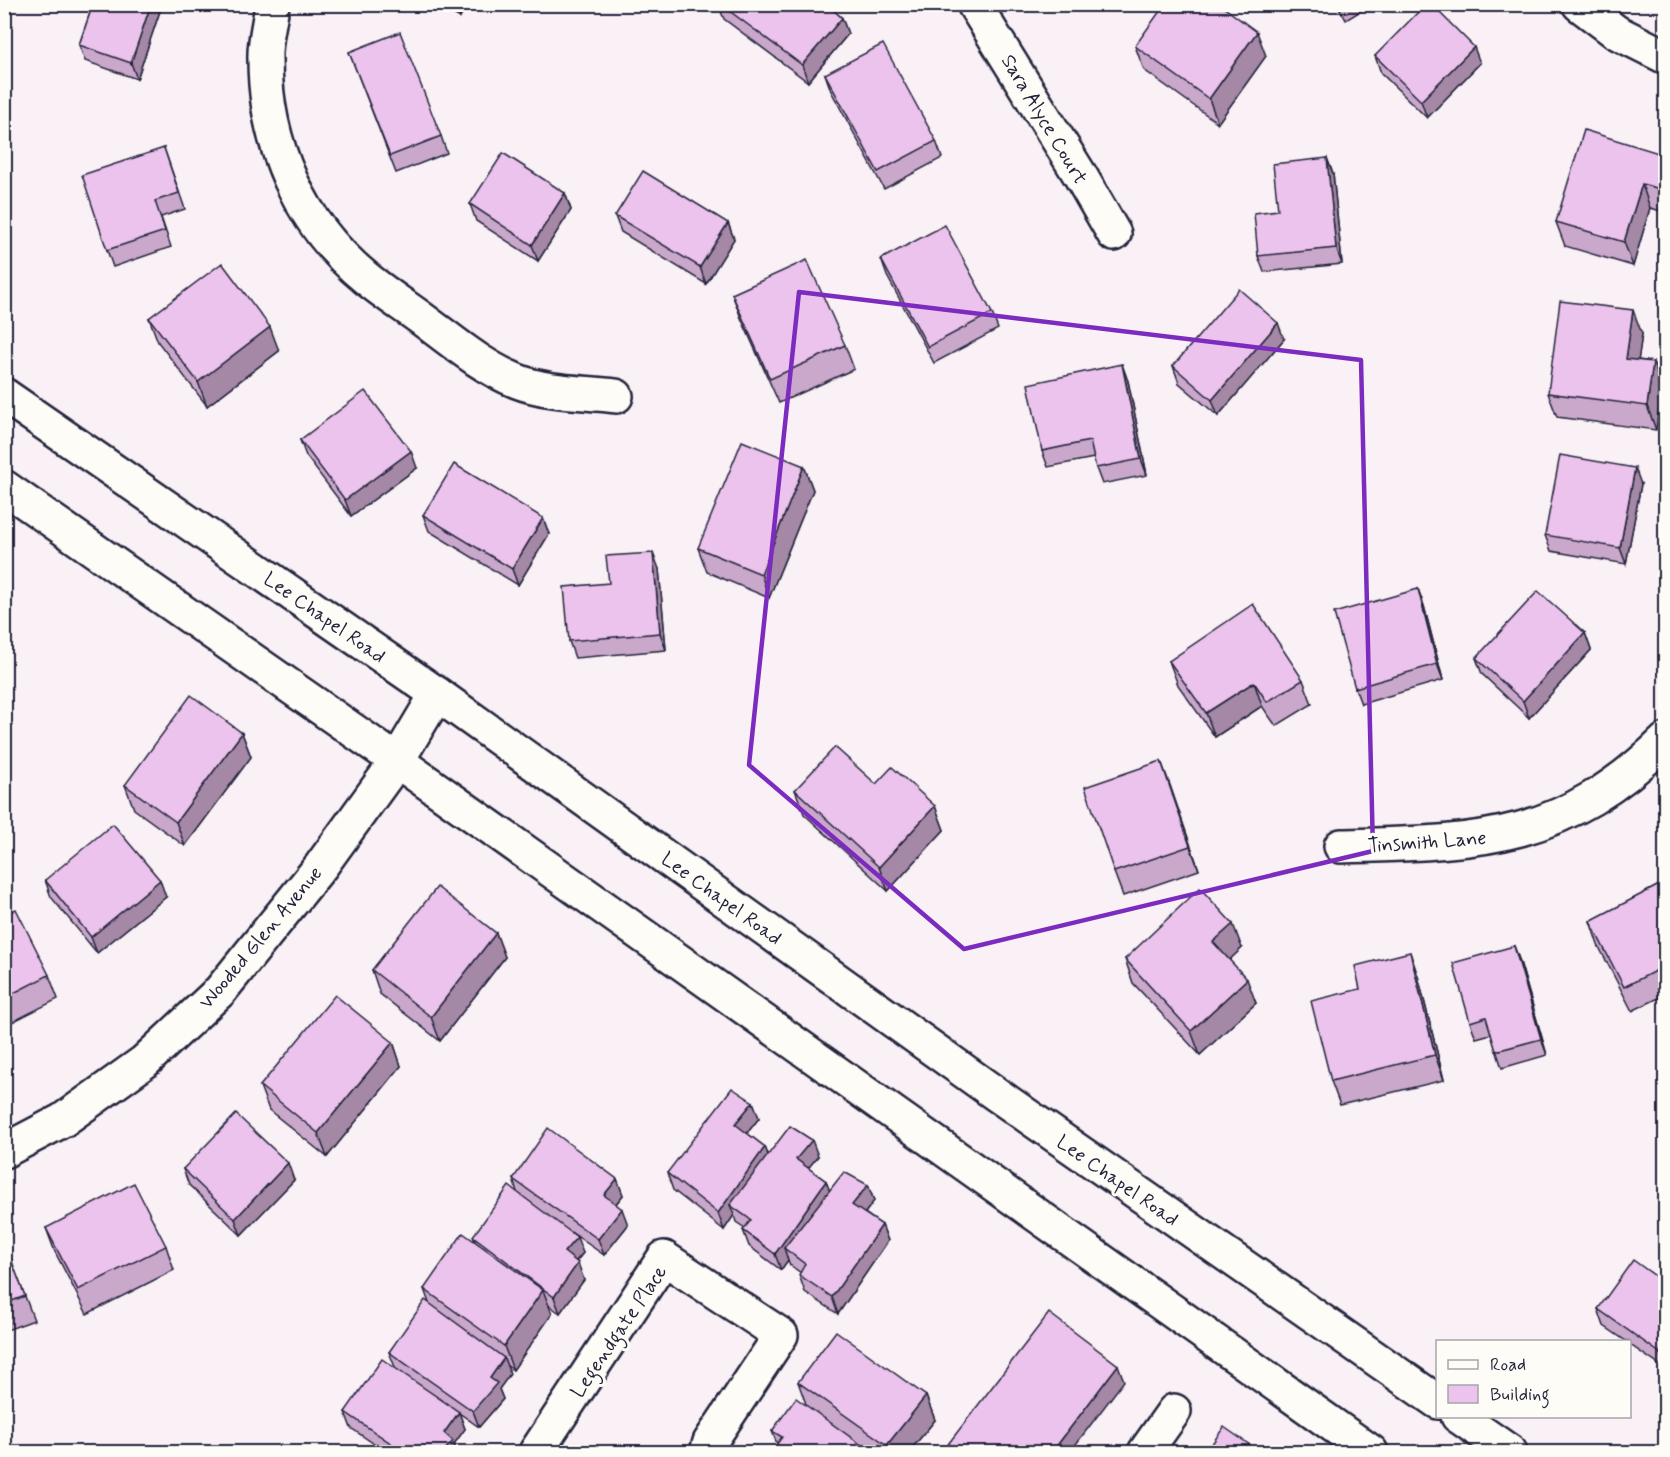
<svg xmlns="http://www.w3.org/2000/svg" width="1670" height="1457" font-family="Mynerve,sans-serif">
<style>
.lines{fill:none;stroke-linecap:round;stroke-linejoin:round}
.street-casing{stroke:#22223b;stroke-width:38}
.secondary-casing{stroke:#22223b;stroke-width:38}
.street{stroke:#fdfcf7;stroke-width:33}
.secondary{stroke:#fdfcf7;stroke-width:33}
.wall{fill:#caa8cb;stroke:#22223b;stroke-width:1.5}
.shaded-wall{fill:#a488a5;stroke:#22223b;stroke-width:1.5}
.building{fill:#ebc3ec;stroke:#22223b;stroke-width:1.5}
.marked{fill:none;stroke:#7b2cbf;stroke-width:4.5;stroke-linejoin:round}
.labels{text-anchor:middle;stroke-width:6;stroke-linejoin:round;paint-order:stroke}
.street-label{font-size:20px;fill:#22223b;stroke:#fdfcf7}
</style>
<rect width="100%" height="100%" fill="#f9f1f5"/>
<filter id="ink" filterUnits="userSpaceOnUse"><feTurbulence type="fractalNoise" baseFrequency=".0167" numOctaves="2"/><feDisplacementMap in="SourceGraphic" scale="12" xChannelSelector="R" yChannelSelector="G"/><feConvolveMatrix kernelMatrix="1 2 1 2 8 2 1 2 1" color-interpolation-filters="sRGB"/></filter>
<g filter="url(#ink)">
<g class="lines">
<g class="street-casing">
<g id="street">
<path d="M272,4C270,22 264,41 265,59C265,144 300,224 366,278C384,293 403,305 422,319C452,341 482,367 517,381C547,393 584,392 616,396"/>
<polyline points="974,4 1080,175 1114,234"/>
<polyline points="1579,4 1616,32 1666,57"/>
<path d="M1341,846C1478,842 1561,843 1666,740"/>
<polyline points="4,1151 63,1120 144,1062 220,991 321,866 397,761 437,694"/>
<polyline points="536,1452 664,1258 781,1335 710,1442 707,1452"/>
<polyline points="1145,1452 1174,1411"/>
</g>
</g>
<g class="secondary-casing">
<g id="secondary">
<polyline points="4,395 437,694 996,1094 1438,1402"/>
<polyline points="4,487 397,761 1371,1452"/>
<polyline points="1458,1416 1510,1452"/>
</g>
</g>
<use href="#street" class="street"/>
<use href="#secondary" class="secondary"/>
</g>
<g class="wall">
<polygon points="93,4 158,4 160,11 137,79 85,61 79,45"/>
<polygon points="435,4 467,4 460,18"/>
<polygon points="718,4 827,4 842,18 848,34 808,82 724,19"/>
<polygon points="1337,4 1372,4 1346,20"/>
<polygon points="1135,46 1266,56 1218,123 1144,70"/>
<polygon points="349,52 441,136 447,153 396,173"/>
<polygon points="1375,56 1480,63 1427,118 1381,73"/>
<polygon points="825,74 936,141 942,158 884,189 831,91"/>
<polygon points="164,148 185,209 161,217 171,247 113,267 107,250"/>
<polygon points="1665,155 1665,212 1650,208 1633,266 1565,246 1556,222"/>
<polygon points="1327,158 1333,174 1342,264 1264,272 1258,256 1278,210"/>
<polygon points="565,193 571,210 538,261 476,221 470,204"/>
<polygon points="615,216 728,223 734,239 706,284 621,232"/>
<polygon points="881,259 992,313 998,329 934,363 887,276"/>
<polygon points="732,294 845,345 854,369 779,403 741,318"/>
<polygon points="149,318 279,351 207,406 158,342"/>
<polygon points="1642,334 1638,360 1653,362 1662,386 1656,430 1557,417 1548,393"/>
<polygon points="1284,339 1218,416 1179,383 1173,366"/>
<polygon points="1128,381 1147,475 1102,484 1096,468 1094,458 1048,467 1042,451"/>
<polygon points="300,440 417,468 351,516 306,456"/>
<polygon points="804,466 813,490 769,598 707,572 698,548"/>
<polygon points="1641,484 1626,564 1551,551 1545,535"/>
<polygon points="423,515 549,534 518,585 429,531"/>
<polygon points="659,569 666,650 575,658 569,641 609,583"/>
<polygon points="1418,589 1424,606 1443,680 1361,704 1355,688"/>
<polygon points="1585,633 1591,650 1529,718 1482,674 1476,658"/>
<polygon points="1169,661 1303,680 1312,704 1276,726 1262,706 1215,737 1178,685"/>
<polygon points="242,733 251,757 185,846 134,809 125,785"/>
<polygon points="1161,761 1199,870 1123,896 1114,872"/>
<polygon points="876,784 935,806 944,830 888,891 804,814 795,790"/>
<polygon points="45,880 166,897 97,953 51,897"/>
<polygon points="1665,882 1665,995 1632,1011 1598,945 1590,921"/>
<polygon points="4,915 49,975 58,999 4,1026"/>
<polygon points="496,933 505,957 440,1041 380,994 372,970"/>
<polygon points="1514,946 1520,962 1547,1055 1502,1068 1491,1034 1476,1038 1470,1022"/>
<polygon points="1242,948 1229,960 1256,1003 1200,1055 1133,983 1125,959"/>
<polygon points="1418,976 1444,1080 1340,1105 1331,1081"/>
<polygon points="393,1042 401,1066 327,1157 269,1110 260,1086"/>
<polygon points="753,1102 759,1118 747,1133 765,1147 768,1155 818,1156 808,1168 826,1181 829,1191 868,1185 874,1201 865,1213 882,1225 888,1241 838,1314 805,1292 799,1275 801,1273 790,1265 788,1260 781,1270 749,1246 743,1230 745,1228 736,1222 734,1215 724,1230 673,1190 667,1173"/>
<polygon points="183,1169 294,1180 241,1235 189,1185"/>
<polygon points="513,1179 617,1179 623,1195 616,1204 628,1225 604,1255 568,1230 583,1253 576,1262 584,1280 560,1313 548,1305 552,1314 513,1370 506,1365 510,1374 499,1389 503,1399 479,1427 459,1413 465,1429 454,1444 457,1452 386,1452 351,1428 345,1412 395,1367 389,1352 429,1303 424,1289 475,1241 473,1236 517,1192"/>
<polygon points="46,1228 166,1246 174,1270 87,1314 55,1252"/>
<polygon points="4,1241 34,1320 4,1331"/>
<polygon points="1665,1283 1665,1369 1629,1344 1629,1341 1626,1341 1604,1326 1598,1309"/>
<polygon points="798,1382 926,1396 935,1420 909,1452 872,1452 866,1448 777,1444 772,1431 806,1404"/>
</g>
<g class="shaded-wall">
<polygon points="151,4 158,4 160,11 137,79 131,63"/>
<polygon points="455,4 467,4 460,18"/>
<polygon points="842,18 848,34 808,82 802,65"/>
<polygon points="1257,32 1266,56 1218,123 1209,99"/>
<polygon points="1474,47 1480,63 1427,118 1421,101"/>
<polygon points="1327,158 1333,174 1342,264 1336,248"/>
<polygon points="1665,170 1665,205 1660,189"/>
<polygon points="1642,184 1650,208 1633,266 1624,242"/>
<polygon points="565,193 571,210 538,261 532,245"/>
<polygon points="728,223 734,239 706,284 700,267"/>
<polygon points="1633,310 1642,334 1635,383 1626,359"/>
<polygon points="1278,323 1284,339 1218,416 1212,400"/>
<polygon points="270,327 279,351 207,406 198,382"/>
<polygon points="1653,362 1662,386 1656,430 1647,406"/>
<polygon points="1122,364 1128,381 1147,475 1141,459"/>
<polygon points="411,451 417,468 351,516 345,500"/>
<polygon points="804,466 813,490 769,598 761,574"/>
<polygon points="1635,468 1641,484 1626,564 1620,548"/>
<polygon points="543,518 549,534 518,585 512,569"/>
<polygon points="653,553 659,569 666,650 660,633"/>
<polygon points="1418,589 1424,606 1443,680 1437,664"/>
<polygon points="1585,633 1591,650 1529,718 1523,701"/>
<polygon points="1254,682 1262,706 1215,737 1206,713"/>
<polygon points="242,733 251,757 185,846 176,822"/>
<polygon points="1161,761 1170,785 1199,870 1190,846"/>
<polygon points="935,806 944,830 888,891 879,867"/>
<polygon points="160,880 166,897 97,953 91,937"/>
<polygon points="1233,924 1242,948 1222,967 1213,942"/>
<polygon points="496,933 505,957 440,1041 431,1017"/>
<polygon points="1514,946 1520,962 1547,1055 1541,1039"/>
<polygon points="1410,952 1418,976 1444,1080 1435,1055"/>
<polygon points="1247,979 1256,1003 1200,1055 1191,1031"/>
<polygon points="393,1042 401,1066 327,1157 318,1133"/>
<polygon points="753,1102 759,1118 741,1141 735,1124"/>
<polygon points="812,1140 818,1156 802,1176 796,1159"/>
<polygon points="765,1147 771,1163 730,1205 734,1215 724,1230 718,1213"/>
<polygon points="288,1163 294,1180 241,1235 235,1219"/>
<polygon points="617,1179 623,1195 610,1211 604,1195"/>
<polygon points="826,1181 832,1197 784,1248 788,1260 781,1270 775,1254"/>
<polygon points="868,1185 874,1201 858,1222 852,1205"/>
<polygon points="622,1209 628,1225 604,1255 598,1239"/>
<polygon points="882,1225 888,1241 838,1314 832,1297"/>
<polygon points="577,1237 583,1253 570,1268 564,1252"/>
<polygon points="578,1263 584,1280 560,1313 554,1297"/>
<polygon points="543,1290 552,1314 513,1370 504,1346"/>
<polygon points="1665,1345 1665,1368 1660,1353"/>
<polygon points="504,1358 510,1374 499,1389 503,1399 479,1427 473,1411 490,1378"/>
<polygon points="1118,1365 1124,1381 1070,1452 1052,1452"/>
<polygon points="926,1396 935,1420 909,1452 890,1452 887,1445"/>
<polygon points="459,1412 465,1429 454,1444 457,1452 443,1452 444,1433"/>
</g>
<g class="building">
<polygon points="93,4 151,4 131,63 79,45"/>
<polygon points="720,4 827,4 842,18 802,65"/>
<polygon points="1165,4 1219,4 1257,32 1209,99 1135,46"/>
<polygon points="1426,4 1431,4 1474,47 1421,101 1375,56"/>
<polygon points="400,32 441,136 390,156 349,52"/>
<polygon points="883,44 936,141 878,172 825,74"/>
<polygon points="1584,130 1665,155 1665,170 1660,189 1642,184 1624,242 1556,222"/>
<polygon points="164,148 179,193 155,201 165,231 107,250 82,175"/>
<polygon points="503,153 565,193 532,245 470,204"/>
<polygon points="1327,158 1336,248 1258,256 1254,213 1278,210 1273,164"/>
<polygon points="643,171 728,223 700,267 615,216"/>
<polygon points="945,225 992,313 928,347 881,259"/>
<polygon points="807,260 845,345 770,379 732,294"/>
<polygon points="222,263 270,327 198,382 149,318"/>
<polygon points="1239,289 1278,323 1212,400 1173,366"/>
<polygon points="1560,301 1633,310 1626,359 1653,362 1647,406 1548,393"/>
<polygon points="1122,364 1141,459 1096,468 1090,441 1042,451 1028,384"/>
<polygon points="365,391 411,451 345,500 300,440"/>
<polygon points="742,441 804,466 761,574 698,548"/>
<polygon points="1560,455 1635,468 1620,548 1545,535"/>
<polygon points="454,464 543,518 512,569 423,515"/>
<polygon points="653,553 660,633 569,641 564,587 609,583 606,556"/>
<polygon points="1418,589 1437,664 1355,688 1334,613"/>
<polygon points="1538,591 1585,633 1523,701 1476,658"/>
<polygon points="1253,604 1303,680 1267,702 1254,682 1206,713 1169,661"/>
<polygon points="191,695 242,733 176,822 125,785"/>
<polygon points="835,747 876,784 892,767 935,806 879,867 795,790"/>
<polygon points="1161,761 1190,846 1114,872 1085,787"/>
<polygon points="113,824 160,880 91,937 45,880"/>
<polygon points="1665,882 1665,966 1624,987 1590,921"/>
<polygon points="437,887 496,933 431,1017 372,970"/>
<polygon points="1200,888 1233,924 1213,942 1247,979 1191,1031 1125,959"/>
<polygon points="16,909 49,975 4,998 4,915"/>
<polygon points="1514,946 1541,1039 1496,1051 1486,1017 1470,1022 1453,963"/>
<polygon points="1410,952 1435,1055 1331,1081 1311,1001 1360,989 1355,966"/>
<polygon points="335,995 393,1042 318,1133 260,1086"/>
<polygon points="732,1088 753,1102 735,1124 765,1147 718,1213 667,1173"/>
<polygon points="236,1114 288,1163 235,1219 183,1169"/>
<polygon points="790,1126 812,1140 796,1159 826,1181 775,1254 743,1230 751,1220 730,1205"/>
<polygon points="548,1128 617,1179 604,1195 622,1209 598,1239 513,1179"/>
<polygon points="844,1172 868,1185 852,1205 882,1225 832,1297 799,1275 805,1264 784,1248"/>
<polygon points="134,1183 166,1246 78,1290 46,1228"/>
<polygon points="509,1186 577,1237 564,1252 578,1263 554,1297 473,1236"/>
<polygon points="463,1233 543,1290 504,1346 424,1289"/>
<polygon points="4,1241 25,1296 4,1304"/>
<polygon points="1633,1260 1665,1283 1665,1345 1660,1353 1598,1309"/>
<polygon points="425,1300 504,1358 490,1378 497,1383 473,1411 389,1352"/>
<polygon points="1049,1313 1118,1365 1052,1452 942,1452"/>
<polygon points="836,1331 926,1396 887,1445 798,1382"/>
<polygon points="382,1359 459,1412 444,1433 453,1441 443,1452 404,1452 345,1412"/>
<polygon points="796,1398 867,1449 865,1452 771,1452 782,1437 772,1431"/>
<polygon points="1224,1427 1260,1452 1206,1452"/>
</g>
</g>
<path class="marked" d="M799,292L1361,360L1373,851L964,949L749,765Z"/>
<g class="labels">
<g class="street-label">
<text transform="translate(1045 119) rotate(59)" y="7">Sara Alyce Court</text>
<text transform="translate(325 617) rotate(35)" y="7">Lee Chapel Road</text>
<text transform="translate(1427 841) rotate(-4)" y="7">Tinsmith Lane</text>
<text transform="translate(722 898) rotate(36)" y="7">Lee Chapel Road</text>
<text transform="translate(260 937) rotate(-50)" y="7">Wooded Glen Avenue</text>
<text transform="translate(1118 1180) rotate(35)" y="7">Lee Chapel Road</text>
<text transform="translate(618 1331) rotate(-56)" y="7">Legendgate Place</text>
</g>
</g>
<rect width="1670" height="1457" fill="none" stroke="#fdfcf7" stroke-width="24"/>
<rect x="12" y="12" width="1646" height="1433" fill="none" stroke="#22223b" stroke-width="2" filter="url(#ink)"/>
<rect x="1436" y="1340" width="195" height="78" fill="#fdfcf7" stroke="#a5a5ac" stroke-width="1.5"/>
<rect x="1448" y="1360" width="30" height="9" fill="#fdfcf7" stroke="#a5a5ac" stroke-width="1.5"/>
<text x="1490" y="1370" font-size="18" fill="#22223b">Road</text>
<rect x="1448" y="1385" width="30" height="18" fill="#ebc3ec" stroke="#a5a5ac" stroke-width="1.5"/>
<text x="1490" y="1400" font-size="18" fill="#22223b">Building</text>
</svg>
